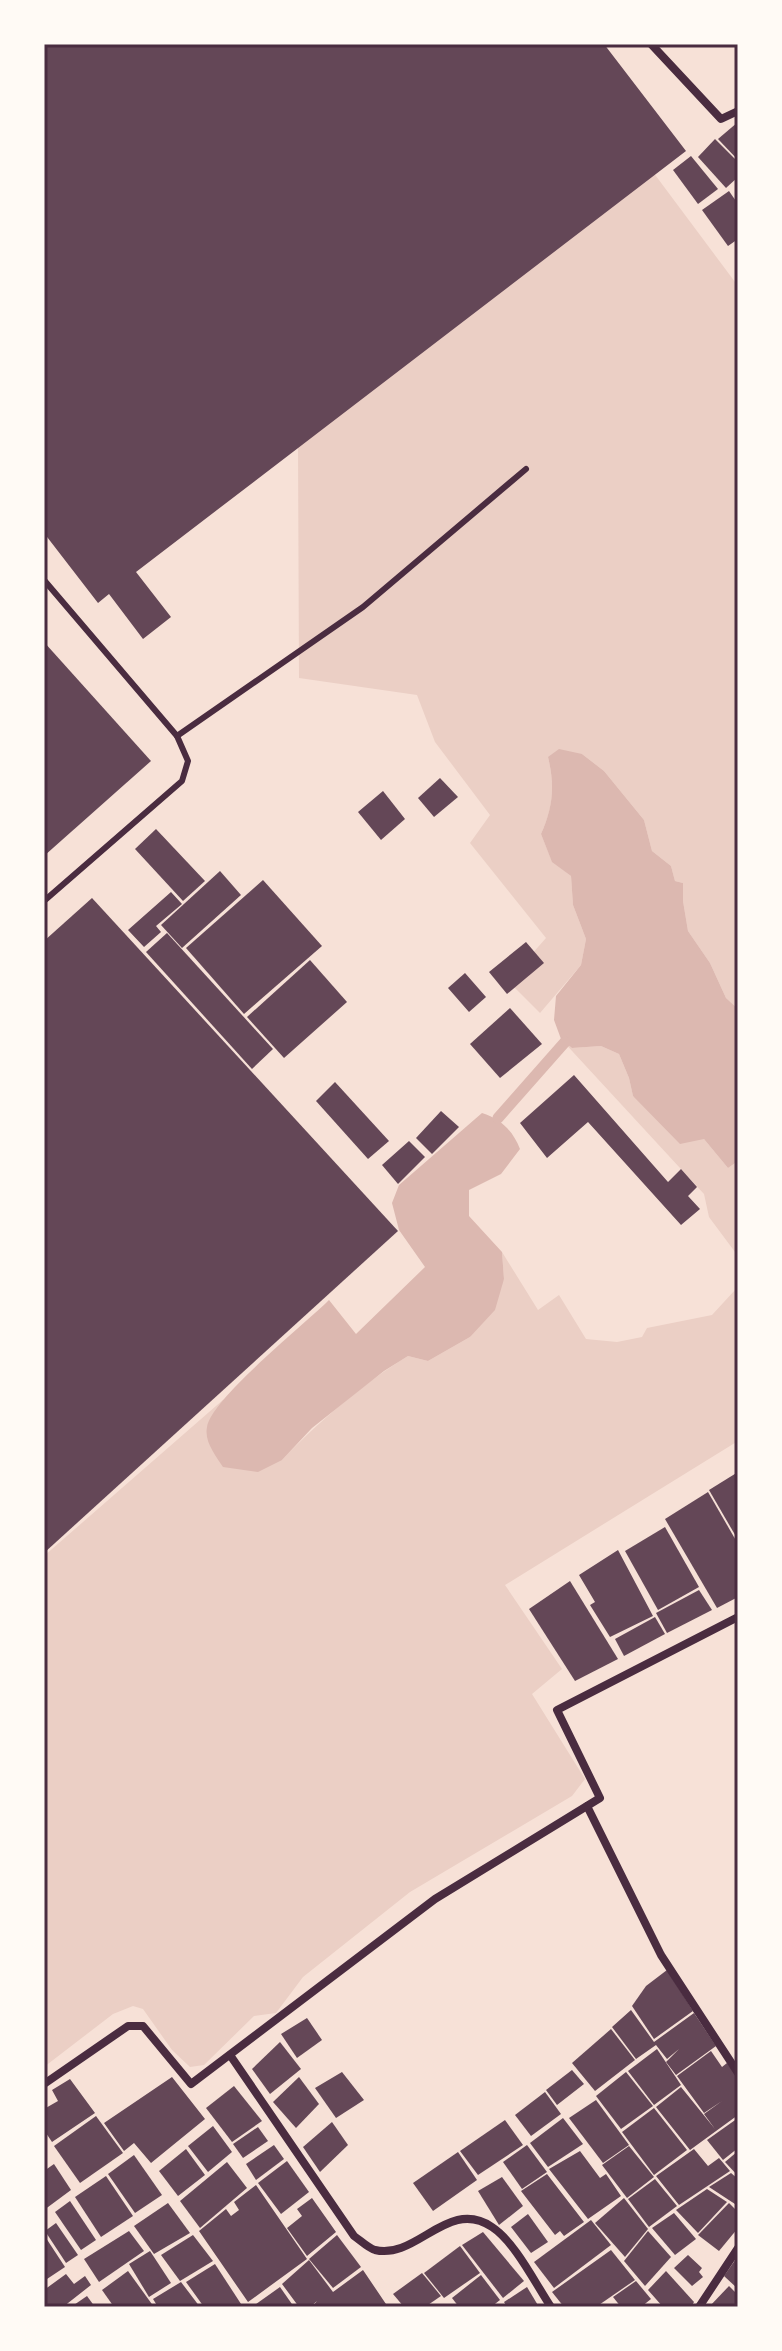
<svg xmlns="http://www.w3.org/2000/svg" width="782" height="2351" font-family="'PT Sans',sans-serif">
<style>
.green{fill:#ebcfc5}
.water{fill:#dcb8b0}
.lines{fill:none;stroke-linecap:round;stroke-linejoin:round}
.stream{stroke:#dcb8b0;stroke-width:11}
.building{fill:#644757}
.service{stroke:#4a2c40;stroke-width:6}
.minor{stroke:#4a2c40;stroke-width:8}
.neatline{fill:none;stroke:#4a2c40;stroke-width:3}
</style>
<rect width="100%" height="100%" fill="#f7e1d7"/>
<g class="green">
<path d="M650,168L738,286V1009L726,998L710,963L688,931L683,901V883L675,881L671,866L652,851L644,820L604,771L582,754L548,757C555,786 553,808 541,834L552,861L571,876L573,905L586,939L581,965L540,1013L508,981L546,938L470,843L490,815L435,742L417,695L299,678L298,446Z"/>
<polygon points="561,1039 572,1048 601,1046 619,1054 629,1078 633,1096 704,1139 728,1168 738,1161 738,1256 709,1217 704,1194"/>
<path d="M502,1252L538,1310L559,1295L586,1339L617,1342L642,1337L647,1328L712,1315L735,1290L738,1284V1441L505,1585L562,1669L532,1694L585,1779L572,1796L410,1892L303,1977L276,2013L254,2016L204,2065L190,2067L172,2050L143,2009L133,2006L113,2014L44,2067V1556L224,1399L207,1427L282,1460C317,1423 365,1382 408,1356L428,1361L470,1337L504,1279Z"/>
</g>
<g class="water">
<path d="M559,749L582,754L604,771L644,820L652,851L671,866L675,881L683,883V901L688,931L710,963L726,998L738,1009V1161L728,1168L704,1139L680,1144L633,1096L629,1078L619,1054L601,1046L572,1048L561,1039L554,1020L556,996L581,965L586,939L573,905L571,876L552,862L541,834C553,807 555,786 548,757Z"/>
<path d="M482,1113C501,1119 513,1131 520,1149L501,1174L469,1190V1216L502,1252L504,1279L495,1310L470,1337L428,1361L408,1356L384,1371L312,1428L282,1460L258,1472L223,1467C216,1456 204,1442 207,1427C212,1398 304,1325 329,1300L356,1334L425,1267L399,1230L392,1203L399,1185Z"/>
</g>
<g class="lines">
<polyline class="stream" points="498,1118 565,1042"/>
</g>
<g class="building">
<polygon points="44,44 604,44 686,151 136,572 171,617 143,639 109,594 98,603 44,533"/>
<polygon points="738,122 738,160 718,139"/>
<polygon points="715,139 738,162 738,177 726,188 698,157"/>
<polygon points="691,156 718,189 698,204 673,170"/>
<polygon points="729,191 738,204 738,239 728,246 702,210"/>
<polygon points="44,642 151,761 44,856"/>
<polygon points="440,778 458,797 434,817 418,798"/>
<polygon points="383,791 405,819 381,840 358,812"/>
<polygon points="156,829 205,881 183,901 135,849"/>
<polygon points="220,871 241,895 182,948 161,925"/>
<polygon points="263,880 322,946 244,1014 186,948"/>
<polygon points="171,892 182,904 156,926 161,932 144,947 128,930"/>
<polygon points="92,898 398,1231 44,1553 44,941"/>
<polygon points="167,933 273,1049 252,1069 146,952"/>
<polygon points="526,942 544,963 507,994 489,972"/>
<polygon points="310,960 347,1002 284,1058 247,1017"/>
<polygon points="465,973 486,997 469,1012 448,988"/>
<polygon points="510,1008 542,1044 500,1078 470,1044"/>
<polygon points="574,1075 668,1182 681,1169 697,1187 688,1196 700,1209 681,1225 588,1122 547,1158 520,1123"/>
<polygon points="335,1082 389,1141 368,1159 316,1101"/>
<polygon points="441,1111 459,1127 432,1154 416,1138"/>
<polygon points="409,1141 425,1157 398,1184 382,1165"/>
<polygon points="738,1472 738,1540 709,1490"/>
<polygon points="708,1492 738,1544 738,1597 717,1608 665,1519"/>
<polygon points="665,1527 699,1587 658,1610 625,1551"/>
<polygon points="618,1550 653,1616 610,1637 590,1605 595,1602 579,1575"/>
<polygon points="570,1581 618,1659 575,1681 529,1609"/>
<polygon points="699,1590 712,1610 667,1633 656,1613"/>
<polygon points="655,1617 665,1634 624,1656 615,1639"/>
<polygon points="667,1970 693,2011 654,2039 632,2006 646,1986"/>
<polygon points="631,2010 654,2042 694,2013 716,2046 676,2075 666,2062 679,2049 667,2059 656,2045 636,2059 612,2027"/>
<polygon points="307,2018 322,2040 297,2058 281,2034"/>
<polygon points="611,2029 635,2060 595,2091 572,2063"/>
<polygon points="280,2042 301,2069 270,2094 252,2069"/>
<polygon points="657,2049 681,2085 654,2105 628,2071"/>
<polygon points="711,2051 722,2067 727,2063 738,2077 738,2115 690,2150 656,2107 681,2087 715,2129 704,2114 722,2101 704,2113 677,2076"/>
<polygon points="572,2070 584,2084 557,2105 546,2090"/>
<polygon points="342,2072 364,2100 336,2118 315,2088"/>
<polygon points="626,2072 653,2106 621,2129 596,2096"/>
<polygon points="172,2077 205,2119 151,2163 134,2143 124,2151 104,2123"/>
<polygon points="299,2077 319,2104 296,2128 273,2102"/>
<polygon points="70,2079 95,2113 52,2142 44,2130 44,2109 58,2101 52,2090"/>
<polygon points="234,2086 262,2121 232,2142 206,2108"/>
<polygon points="545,2092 561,2114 531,2136 515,2115"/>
<polygon points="596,2100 629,2145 603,2163 569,2118"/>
<polygon points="654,2108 687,2150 654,2175 622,2132"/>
<polygon points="96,2116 123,2153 80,2183 54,2146"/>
<polygon points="563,2118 583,2144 548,2167 530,2143"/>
<polygon points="738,2118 738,2148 723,2160 707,2140"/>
<polygon points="505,2120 523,2145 478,2175 460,2151"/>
<polygon points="332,2122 348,2145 320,2172 303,2147"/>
<polygon points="213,2126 232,2152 208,2172 188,2146"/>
<polygon points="258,2127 268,2141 243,2158 233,2144"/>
<polygon points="274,2145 284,2159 256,2180 246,2164"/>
<polygon points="527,2145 547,2172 522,2189 503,2162"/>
<polygon points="629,2146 654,2177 627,2198 602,2165"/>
<polygon points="186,2149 205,2175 178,2196 159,2171"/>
<polygon points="694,2149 708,2166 719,2158 730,2171 679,2205 656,2176"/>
<polygon points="580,2151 600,2178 606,2174 621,2196 588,2219 549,2169"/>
<polygon points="738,2151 738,2176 725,2162"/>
<polygon points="458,2152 477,2180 433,2211 413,2183"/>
<polygon points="134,2155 162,2195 135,2213 108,2174"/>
<polygon points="287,2161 309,2192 281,2214 258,2183"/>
<polygon points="227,2162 247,2188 200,2228 180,2201"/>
<polygon points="54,2164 71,2190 44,2210 44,2171"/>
<polygon points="731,2173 738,2179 738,2206 709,2187"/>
<polygon points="547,2174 584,2222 564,2236 560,2231 555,2235 521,2191"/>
<polygon points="106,2176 133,2216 101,2237 75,2197"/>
<polygon points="502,2177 523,2206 499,2225 478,2191"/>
<polygon points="655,2179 677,2206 649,2227 628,2199"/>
<polygon points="256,2185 307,2259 248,2302 199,2231 226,2209 231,2216 239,2210 234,2202"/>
<polygon points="707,2189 727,2202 698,2233 676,2210"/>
<polygon points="312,2198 336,2232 307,2256 287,2228 302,2216 297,2209"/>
<polygon points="624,2198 648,2229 625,2257 595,2223"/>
<polygon points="70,2201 96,2240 81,2250 55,2212"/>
<polygon points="168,2203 190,2233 154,2254 134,2226"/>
<polygon points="729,2203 738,2212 738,2228 719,2251 698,2235"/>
<polygon points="674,2213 696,2239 675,2255 652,2228"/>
<polygon points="528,2214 548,2242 531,2253 511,2227"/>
<polygon points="591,2220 611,2245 554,2288 534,2262"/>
<polygon points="56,2223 78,2255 66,2263 45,2231"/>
<polygon points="129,2231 144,2251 99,2282 84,2259"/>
<polygon points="648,2231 671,2257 645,2286 624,2261"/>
<polygon points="483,2232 524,2281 503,2298 462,2245"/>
<polygon points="44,2235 65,2267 44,2281"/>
<polygon points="193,2235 213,2261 180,2281 161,2255"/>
<polygon points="337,2235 361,2267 333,2288 309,2259"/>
<polygon points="460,2246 480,2273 444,2298 424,2273"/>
<polygon points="611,2250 635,2280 596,2307 564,2307 552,2292"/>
<polygon points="150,2251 171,2283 149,2297 129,2264"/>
<polygon points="688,2255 702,2268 699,2272 703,2277 692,2286 674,2268"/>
<polygon points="738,2256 738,2289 724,2276"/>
<polygon points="309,2260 333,2292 363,2270 388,2307 312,2307 317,2301 310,2307 299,2307 282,2284"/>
<polygon points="215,2264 243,2307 204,2307 186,2282"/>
<polygon points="128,2271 154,2307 114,2307 102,2290"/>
<polygon points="666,2271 694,2302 691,2307 663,2307 648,2290"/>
<polygon points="422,2273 441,2296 425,2307 404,2307 393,2294"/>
<polygon points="66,2274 74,2284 85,2276 91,2285 63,2307 44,2307 44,2290"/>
<polygon points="481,2275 500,2300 491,2307 459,2307 452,2298"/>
<polygon points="636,2281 651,2299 641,2307 621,2307 613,2297"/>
<polygon points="181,2282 200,2307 158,2307 153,2299"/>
<polygon points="729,2286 738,2295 738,2307 709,2307"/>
<polygon points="280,2287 294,2307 252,2307"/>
<polygon points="527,2287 539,2307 507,2307 504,2302"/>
<polygon points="87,2296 95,2307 71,2307"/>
</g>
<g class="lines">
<g class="service">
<polyline points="44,580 177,736 188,761 182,781 44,901"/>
<polyline points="177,736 363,607 526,469"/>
</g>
<g class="minor">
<polyline points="651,44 721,119 738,111"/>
<polyline points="587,1806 661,1955 738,2073"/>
<path d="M230,2055L354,2236C360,2240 368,2248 375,2250C417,2260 448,2197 492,2227C515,2242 535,2283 551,2307"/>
<polyline points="44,2084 128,2026 143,2026 191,2084 435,1899 600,1798 557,1710 738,1617"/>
<polyline points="699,2307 738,2248"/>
</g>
</g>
<rect width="782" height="2351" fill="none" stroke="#fffaf5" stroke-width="92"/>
<rect x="46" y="46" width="690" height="2259" class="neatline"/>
</svg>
